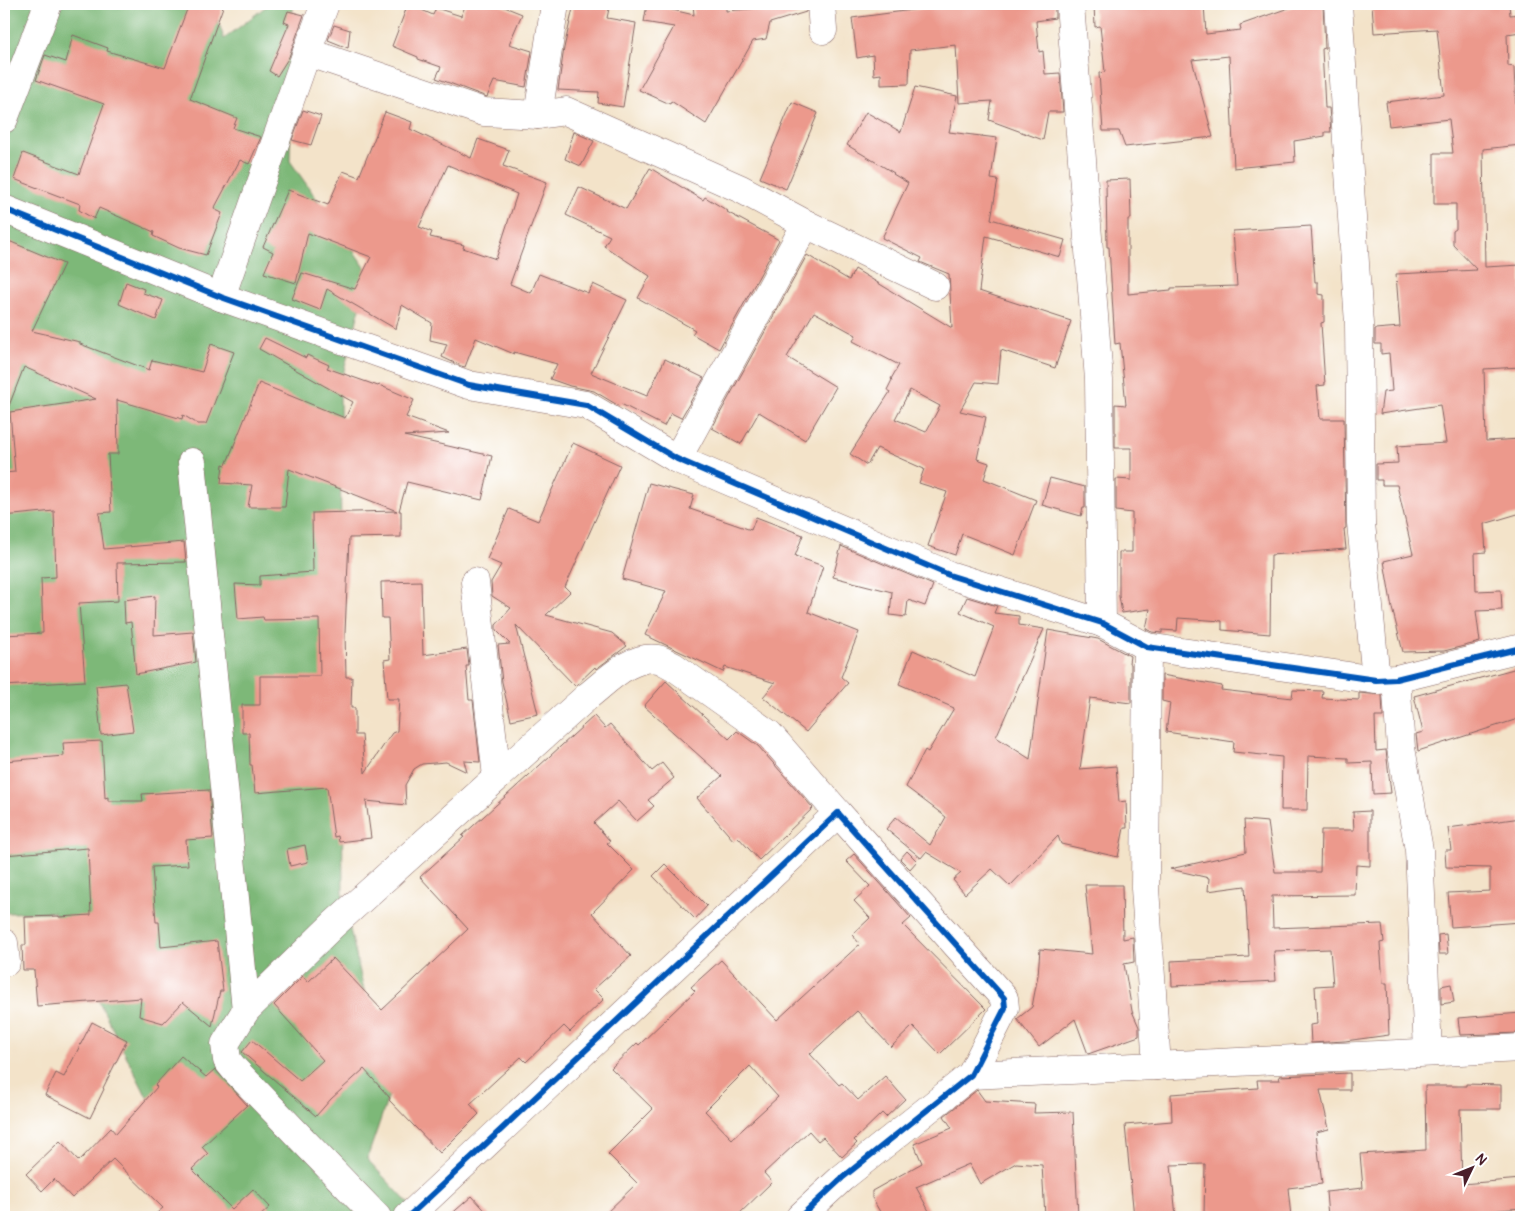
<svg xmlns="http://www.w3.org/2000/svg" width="1525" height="1221" font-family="Pangolin,sans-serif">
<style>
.forest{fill:#7db878;stroke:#646c52}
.building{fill:#ec998c;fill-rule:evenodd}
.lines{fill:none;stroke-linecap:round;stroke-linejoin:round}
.minor-casing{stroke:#856462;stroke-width:29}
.minor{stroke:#fff;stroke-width:28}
.cycleway-casing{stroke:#fff;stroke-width:9}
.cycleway{stroke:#0057b8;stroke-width:6}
</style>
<rect width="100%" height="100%" fill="#fff"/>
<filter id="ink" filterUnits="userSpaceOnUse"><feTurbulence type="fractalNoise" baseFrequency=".02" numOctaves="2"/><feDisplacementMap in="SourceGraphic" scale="10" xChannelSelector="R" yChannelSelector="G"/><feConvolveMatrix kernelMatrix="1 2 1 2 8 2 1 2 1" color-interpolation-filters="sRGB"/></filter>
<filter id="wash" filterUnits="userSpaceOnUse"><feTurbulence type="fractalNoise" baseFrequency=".0096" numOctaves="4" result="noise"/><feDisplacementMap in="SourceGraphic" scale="20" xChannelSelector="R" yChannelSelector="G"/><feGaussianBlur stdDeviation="1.12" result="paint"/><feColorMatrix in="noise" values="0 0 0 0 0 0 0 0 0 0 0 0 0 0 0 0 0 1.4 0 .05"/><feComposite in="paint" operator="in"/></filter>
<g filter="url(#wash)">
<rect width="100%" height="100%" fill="#f3e3c9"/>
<polygon class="forest" points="4,4 213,4 224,39 269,4 293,4 290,161 369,273 340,386 343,899 365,994 393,1083 367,1159 421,1217 163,1217 189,1181 54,912 4,913"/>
<g id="blocks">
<g class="building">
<polygon points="189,4 224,4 190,99 237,118 233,128 261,137 249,164 240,160 214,209 222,213 206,255 179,248 153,236 154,232 99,208 94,219 79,210 80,204 14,179 23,153 79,174 104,104 36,80 45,55 66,62 73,35 108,48 107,51 165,68"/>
<polygon points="408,4 433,15 436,8 461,16 466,4 497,4 522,14 509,44 532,51 526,87 494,81 487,97 436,78 441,67 418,59 418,57 392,46"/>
<polygon points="574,4 610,4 607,18 636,23 623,107 598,103 599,92 558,90 564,48"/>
<polygon points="647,4 694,15 693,4 726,4 726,11 806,4 806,12 770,23 766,39 753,41 706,124 671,101 670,104 639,90 674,27 644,22"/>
<polygon points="957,4 1055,4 1055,18 1036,21 1039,52 1043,51 1045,74 1060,73 1063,112 1048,112 1043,140 989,120 992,101 959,103 956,45 910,50 909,84 881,85 881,74 874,75 873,55 857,58 852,18"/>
<polygon points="1094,4 1204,4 1206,34 1241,30 1240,25 1300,4 1323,4 1325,48 1322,49 1325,108 1329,108 1331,132 1325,132 1325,136 1294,141 1295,162 1234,168 1229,56 1192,60 1213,137 1125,147 1119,131 1103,131 1099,73 1105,72 1100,26 1095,27"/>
<polygon points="1372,4 1509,4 1510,15 1521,14 1521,32 1507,34 1508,66 1514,67 1516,112 1521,112 1521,145 1483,149 1485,267 1521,265 1521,367 1484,369 1486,441 1521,439 1521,513 1484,524 1486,552 1475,553 1476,591 1501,590 1502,610 1476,611 1480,642 1444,651 1403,652 1392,608 1384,561 1413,554 1397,485 1382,485 1382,480 1376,480 1376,464 1398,463 1397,446 1446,443 1440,405 1380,414 1383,392 1392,391 1389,353 1381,354 1381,344 1375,344 1375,329 1400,327 1396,274 1477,270 1453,245 1453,231 1456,229 1456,204 1434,204 1434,153 1453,153 1449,119 1389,126 1386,102 1444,95 1437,29 1374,33"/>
<polygon points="288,11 304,15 289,57 277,76 269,71 289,24 284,22"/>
<polygon points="334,25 350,30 348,48 328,40"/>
<path d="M915,87L957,96L949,132L997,138L991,179L998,180L991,219L1065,240L1060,257L986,236L979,291L1071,321L1055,368L1001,350L998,384L976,382L960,411L986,417L977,459L989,463L984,479L1036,500L1015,555L962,534L955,555L928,546L947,492L919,483L924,469L877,448L867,465L850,454L890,392L887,390L892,380L891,379L899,365L853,341L856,335L814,312L787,357L836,387L805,440L759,412L741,444L712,428L807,255L849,280L855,269L952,328L949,274L920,262L922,258L882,238L908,183L893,174L894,173L847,145L866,112L901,132ZM910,390L940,406L926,432L895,419Z"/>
<polygon points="792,102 818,113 786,189 760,178"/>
<polygon points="303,110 321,116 311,145 292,140"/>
<path d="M385,112L412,122L410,129L471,158L478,139L509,150L503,166L547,182L510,284L531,293L539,274L588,293L593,284L627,300L591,373L647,396L665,359L704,378L681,418L671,413L664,426L621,404L619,406L594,391L570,386L550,379L557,364L514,352V354L476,338L465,367L461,366L442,357L447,344L430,340L432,323L402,305L396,329L327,289L320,310L292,299L302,273L355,289L371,257L308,233L296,283L264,273L273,252L263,247L288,190L328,205L343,171L359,177ZM448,165L517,194L496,259L463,248L464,245L430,237L432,232L419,227Z"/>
<polygon points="574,132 594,141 581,166 565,159"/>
<polygon points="650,168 703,200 705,197 728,211 727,212 779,240 719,349 692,334 695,330 638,298 650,276 604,246 610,236 566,215 579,187 626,209"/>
<polygon points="1130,179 1131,219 1128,219 1128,294 1171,290 1171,288 1237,286 1233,231 1311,226 1315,282 1318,282 1318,294 1324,295 1324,322 1321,323 1325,385 1317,386 1320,419 1344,419 1346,528 1344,529 1346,549 1271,555 1270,634 1222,630 1222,621 1178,618 1177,631 1162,630 1162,633 1152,632 1146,629 1150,609 1122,613 1119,596 1119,552 1132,552 1132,513 1116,511 1116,479 1131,480 1131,448 1115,448 1115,404 1126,405 1120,343 1115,344 1109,247 1107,247 1106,180"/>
<polygon points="4,239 64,264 32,331 80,342 80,344 149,370 152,360 202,372 211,344 234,352 206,424 198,424 183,415 182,419 117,400 118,454 108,454 111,512 99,513 104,549 184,542 186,562 117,563 118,601 79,603 85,681 4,686 4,635 43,633 41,578 56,577 54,511 4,516 4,473 15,472 10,412 96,399 24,367 5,416 4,416"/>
<polygon points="126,282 144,289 143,293 163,300 156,320 119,304"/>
<polygon points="265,338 306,358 307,355 329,365 327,368 378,386 379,385 414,400 406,417 449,433 404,436 492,456 482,500 407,482 399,511 401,511 401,537 349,538 345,633 346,677 352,677 351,708 355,708 355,735 362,735 365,773 392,733 397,731 399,699 387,699 384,660 390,659 388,618 382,618 381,582 421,581 423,655 467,649 469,666 466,666 469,700 473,700 480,762 464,761 467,772 446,762 422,764 414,769 405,785 406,805 366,801 371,838 339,842 338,836 334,837 327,787 255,793 252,765 250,765 249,733 242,733 242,705 260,705 260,676 320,676 319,619 264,620 263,617 238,619 235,584 260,585 260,576 313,572 312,513 397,511 289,469 285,507 248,507 252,485 221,483 223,464 226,465 259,383 345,418 353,402 259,349"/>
<polygon points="573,443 620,465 565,587 570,592 546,615 612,633 627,646 596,669 595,667 575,686 516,625 538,714 511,720 502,682 498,645 510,644 496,630 496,625 511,608 492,596 491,582 501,565 487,559 509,509 538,521"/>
<polygon points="1050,478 1085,487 1085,508 1083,508 1081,516 1042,505"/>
<polygon points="649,483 694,495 690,509 751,530 756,517 803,535 795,556 823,566 808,612 859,632 841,677 848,683 806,732 763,697 775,683 725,667 723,672 645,635 666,591 622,579"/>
<polygon points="841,546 933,585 925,606 908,600 906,617 890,615 892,592 833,577"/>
<polygon points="155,596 154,635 193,632 196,662 136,674 131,622 125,623 124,600"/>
<polygon points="967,597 997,606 994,613 1019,616 1019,625 1044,629 996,737 1030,759 1048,630 1098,639 1130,656 1129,663 1131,664 1131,703 1090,698 1080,769 1116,766 1119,802 1126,801 1127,828 1124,828 1118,857 1061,844 1058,836 1010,886 992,869 965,894 953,880 961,873 926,852 921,858 886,829 896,817 930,845 946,817 906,787 925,750 928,752 954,708 899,684 913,650 975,677 994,627 960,612"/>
<polygon points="1521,667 1521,718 1418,751 1416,734 1423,732 1414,696"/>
<polygon points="1162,675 1222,686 1221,690 1292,698 1293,690 1323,691 1322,698 1359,700 1359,693 1382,695 1383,717 1375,717 1376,751 1386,750 1391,793 1373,794 1372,762 1348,763 1348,758 1308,756 1307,810 1281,810 1282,757 1233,752 1234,742 1166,732 1170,703 1162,701"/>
<polygon points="666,681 729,739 737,731 758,746 813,808 759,860 738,837 734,841 697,798 722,776 644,706"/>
<polygon points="126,683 133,731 101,735 96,686"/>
<polygon points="594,716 605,728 610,724 652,771 662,763 674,778 648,800 654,806 637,821 618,801 594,823 610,841 607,843 634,870 592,913 631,956 594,989 604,999 570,1032 564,1026 526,1062 521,1057 470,1104 479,1114 440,1153 389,1100 390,1098 364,1069 331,1099 316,1116 242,1052 252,1040 300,1081 323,1060 274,1005 303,976 308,982 333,958 382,1010 468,929 420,877 464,837 462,836"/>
<polygon points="102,741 105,798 108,797 108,801 143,801 142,794 209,790 213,838 186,840 188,865 152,867 156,922 159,922 161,947 217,941 223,991 220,991 212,1026 183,1002 163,1023 139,1016 141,998 37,1006 34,970 23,970 22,945 26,945 25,917 59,916 59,917 91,915 88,848 4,855 4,811 9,810 5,761 64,756 63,743"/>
<polygon points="1370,811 1370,866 1356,865 1355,895 1272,896 1273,928 1382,924 1384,942 1380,943 1383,983 1387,983 1389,1035 1345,1041 1311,1043 1310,1025 1317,1024 1315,986 1333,985 1330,949 1274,951 1276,981 1172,986 1171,961 1249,957 1245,886 1208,891 1209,878 1170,869 1246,852 1244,820 1268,822 1275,872 1320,872 1321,830 1354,830 1353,812"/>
<polygon points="1521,818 1521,922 1451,927 1448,893 1490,891 1490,868 1446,867 1445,850 1451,850 1448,828"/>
<polygon points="305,845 308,862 290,866 287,849"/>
<polygon points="907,851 917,861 910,869 900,859"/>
<path d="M854,854L911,918L903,925L986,1009L940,1054L913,1026L891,1047L857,1011L810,1054L839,1085L842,1083L858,1100L885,1076L905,1099L886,1117L882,1113L854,1140L857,1143L842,1157L823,1137L818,1141L809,1131L764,1173L772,1182L736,1217H602L637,1183L608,1154L653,1109L611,1068L637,1043L639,1045L695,991L691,987L721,960L777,1020L860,944L852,935L870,918L854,901L870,886L846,861ZM750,1066L778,1097L732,1139L705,1111Z"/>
<polygon points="665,864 707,906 695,919 653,876"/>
<polygon points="1085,885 1122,885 1123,939 1133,937 1134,962 1124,964 1132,1011 1139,1027 1139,1036 1088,1054 1075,1019 1039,1047 1017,1019 1032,1007 1038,975 1040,949 1092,954"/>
<polygon points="1446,934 1448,954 1439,954 1438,935"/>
<polygon points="1451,984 1454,1002 1441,1004 1441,986"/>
<polygon points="1521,1013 1521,1033 1460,1035 1458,1018"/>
<polygon points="92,1022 127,1040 103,1088 104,1089 90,1118 45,1095 56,1073 64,1077"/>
<polygon points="181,1056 206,1077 215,1069 247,1105 202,1147 208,1154 192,1169 232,1209 253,1189 270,1207 259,1217 152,1217 163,1208 113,1159 72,1198 54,1179 42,1191 26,1174 60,1141 79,1161 111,1128 116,1134 157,1087 155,1085"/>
<polygon points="1350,1073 1350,1090 1320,1090 1329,1129 1316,1132 1322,1184 1288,1188 1291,1217 1204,1217 1205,1164 1171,1165 1176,1217 1134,1217 1125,1125 1172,1121 1171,1094 1258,1088 1257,1080 1280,1080 1279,1076"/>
<polygon points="1466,1084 1501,1085 1501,1109 1460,1109 1462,1184 1521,1179 1521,1208 1469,1213 1469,1215 1448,1217 1328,1217 1326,1192 1363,1188 1360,1154 1426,1150 1425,1086 1466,1086"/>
<polygon points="977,1090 985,1101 1035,1104 1034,1113 1073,1112 1078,1217 1045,1217 1042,1165 1016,1163 980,1184 969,1164 916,1187 929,1211 918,1217 883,1217 872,1198 872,1191 922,1163 914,1144 952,1128 944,1116"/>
<polygon points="472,1196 491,1217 448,1217"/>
</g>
</g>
</g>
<g filter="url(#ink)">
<use href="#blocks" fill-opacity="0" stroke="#856462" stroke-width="1"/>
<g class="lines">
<g class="minor-casing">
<g id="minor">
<polyline points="555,4 538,115 566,111 741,189 806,224 935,286"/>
<polyline points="821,4 823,30"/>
<polyline points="1070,4 1099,380 1102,623"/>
<polyline points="1338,4 1359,324 1361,523 1376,680"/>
<polyline points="307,52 484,112 538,115"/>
<polyline points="4,119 48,4"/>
<polyline points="4,209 221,297 469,385 586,405 677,459 949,575 1102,623 1147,647 1376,680 1396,679 1521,648"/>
<polyline points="221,297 307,52 325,4"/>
<polyline points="677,459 806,224"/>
<polyline points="192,462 246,1010"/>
<polyline points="475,582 497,777"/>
<polyline points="1147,647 1145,888 1157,1066"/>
<polyline points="1396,679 1401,748 1419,850 1428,1052"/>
<polyline points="4,943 6,962"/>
<polyline points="971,1075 1521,1048"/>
<path d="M377,1217L235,1070L227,1060L225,1044L246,1010L334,924L589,695C607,681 632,654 658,659C663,660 668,664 673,666L769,734L838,813"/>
<polyline points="408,1217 838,813 1004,998 1005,1008 971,1075 842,1178 800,1217"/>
</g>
</g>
<use href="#minor" class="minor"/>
<g class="cycleway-casing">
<g id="cycleway">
<polyline points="4,209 221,297 469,385 586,405 677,459 949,575 1102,623 1147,647 1376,680 1396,679 1521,648"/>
<polyline points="408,1217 838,813 1004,998 1005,1008 971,1075 842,1178 800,1217"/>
</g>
</g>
<use href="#cycleway" class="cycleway"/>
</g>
</g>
<rect width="1525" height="1221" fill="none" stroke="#fff" stroke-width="20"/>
<g transform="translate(1472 1168) rotate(47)" stroke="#ffffff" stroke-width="4" paint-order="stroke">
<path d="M0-4L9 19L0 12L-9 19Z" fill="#4a1f2b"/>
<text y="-8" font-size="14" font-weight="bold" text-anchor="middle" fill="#4a1f2b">N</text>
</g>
</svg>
